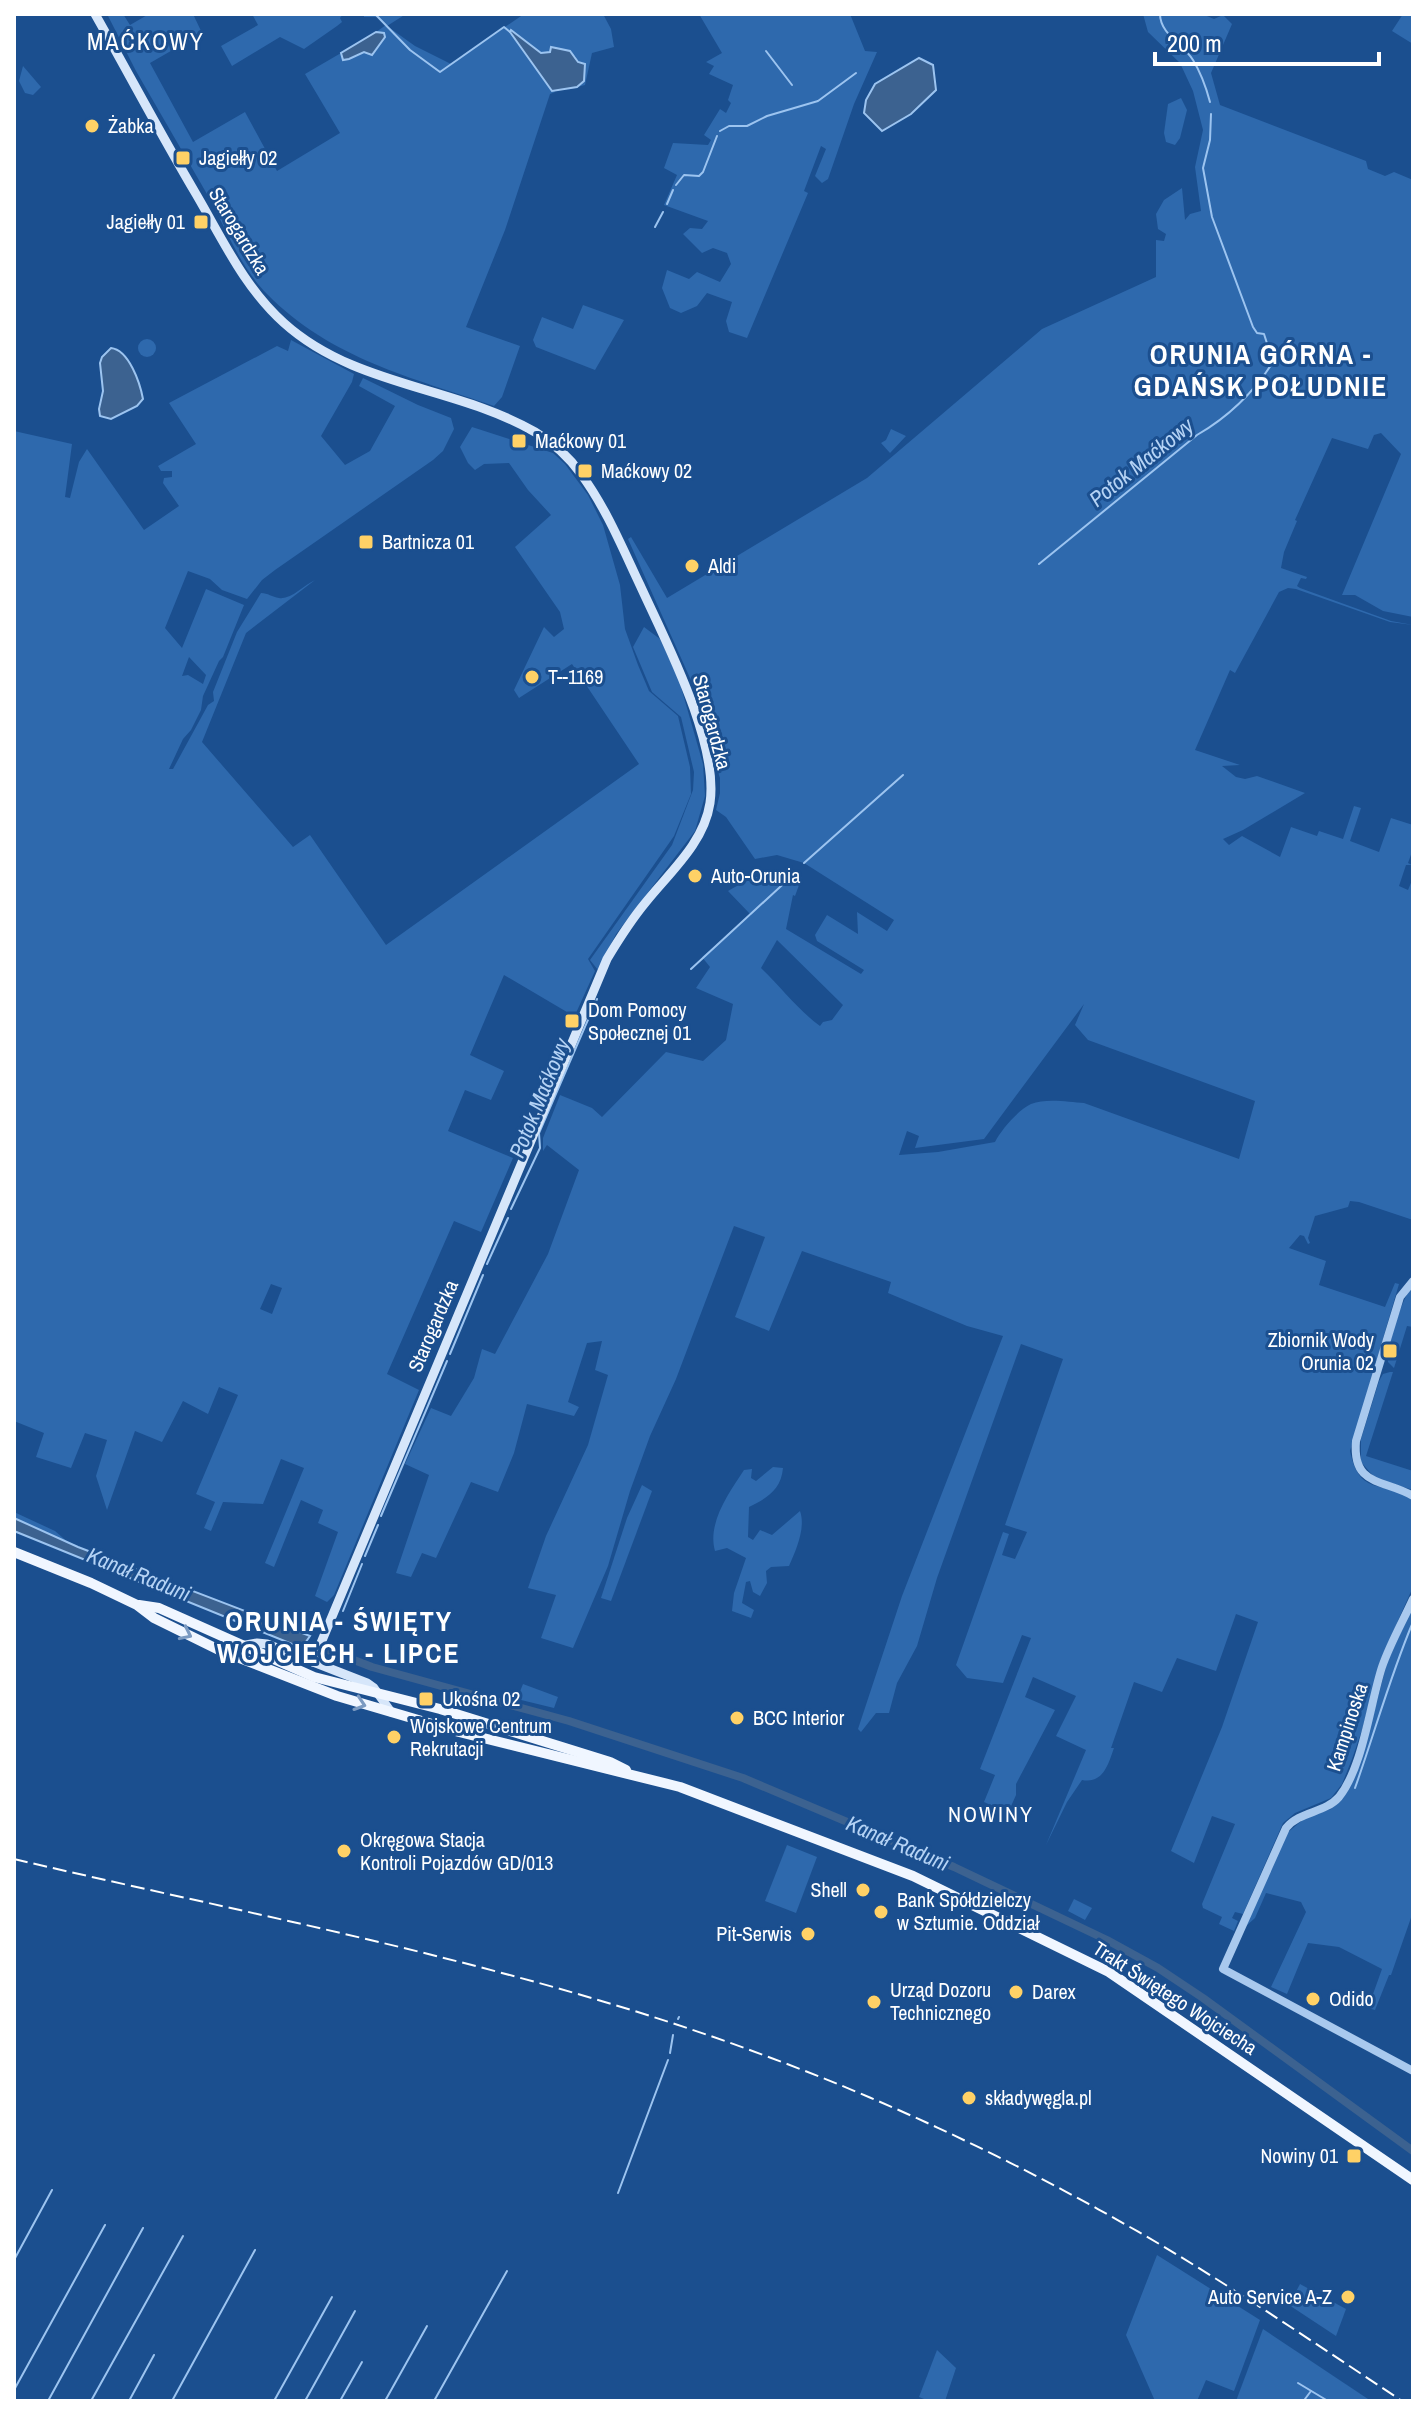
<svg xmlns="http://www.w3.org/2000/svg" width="1427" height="2415" font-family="'Archivo Narrow',sans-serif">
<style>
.green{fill:#2e69ad;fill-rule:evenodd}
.water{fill:#3c6290;stroke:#9cc4f0;stroke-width:2}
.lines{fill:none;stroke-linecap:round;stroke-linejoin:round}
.stream{stroke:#9cc4f0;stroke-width:2}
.canal{stroke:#3c6290;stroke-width:8}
.tertiary{stroke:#a9c9ee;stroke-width:8}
.secondary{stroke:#d6e6fa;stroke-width:9}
.primary{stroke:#f0f6ff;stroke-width:10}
.rail{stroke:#fff;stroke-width:2;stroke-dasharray:14 6;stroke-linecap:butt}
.oneway{stroke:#7b9ac1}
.poi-dot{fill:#ffd166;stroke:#1b4f8f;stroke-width:3}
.labels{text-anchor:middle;stroke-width:6;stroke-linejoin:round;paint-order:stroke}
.poi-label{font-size:20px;fill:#fff;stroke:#1b4f8f;text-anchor:start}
.street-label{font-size:20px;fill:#fff;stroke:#1b4f8f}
.water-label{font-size:22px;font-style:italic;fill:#b5d3f5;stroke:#1b4f8f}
.neighbourhood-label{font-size:22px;letter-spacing:2px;fill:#fff;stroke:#1b4f8f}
.quarter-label{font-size:24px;letter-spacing:2px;fill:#fff;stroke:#1b4f8f}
.district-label{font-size:28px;font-weight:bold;letter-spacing:2px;fill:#fff;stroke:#1b4f8f}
</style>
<rect width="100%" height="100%" fill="#1b4f8f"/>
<g class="green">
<path d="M107,14H123L130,25L149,14H193L202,33L150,63L193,142L245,112L277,171L340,133L305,74L341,53L343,59L355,57L364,52L372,54C380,47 382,44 383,33L376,32L386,25L378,17H364V14H406L387,26L415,46L451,64L524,14H603L611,29L614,47L592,53L585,85L577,87L584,80L575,56L541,53L510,32L555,92L550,94L505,230L466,327L520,346L502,397L494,406C411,377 331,359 267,294C243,270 228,235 213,205L228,195L227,192L211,201L136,71Z"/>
<polygon points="252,14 343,14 340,18 342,22 337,26 304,49 280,37 232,66 221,46 258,25"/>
<polygon points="699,14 850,14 865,51 877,52 854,104 828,179 822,183 815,176 826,149 821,146 804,191 808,193 747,338 729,332 726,321 732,302 707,293 697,306 681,313 670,308 662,288 667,270 689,279 697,272 720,282 731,264 727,253 713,248 702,253 683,234 690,228 702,229 708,221 664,205 677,175 664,168 673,143 708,145 711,140 704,135 720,109 726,113 731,103 728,100 733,85 709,74 714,66 706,62 722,53"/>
<path d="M1143,14H1202L1214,19L1223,15L1232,24L1211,73L1220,105L1366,161L1368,169L1385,176L1394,172L1413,180V617L1383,611L1355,595H1342L1401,454L1381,433L1374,435L1368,449L1332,438L1295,520L1297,521L1284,552L1281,568L1307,577L1306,579L1301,578L1297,586L1300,588L1391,621L1413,625L1390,622L1296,589L1288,588L1279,592L1235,673L1230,670L1195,750L1240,765L1222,766L1236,777L1245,779L1257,776L1305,793L1243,830L1223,839L1229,845L1242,836L1280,857L1291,827L1317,836L1319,831L1343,839L1354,806L1361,808L1350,841L1379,852L1391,818L1413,825V849L1408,863L1412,865H1406L1399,886L1408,890L1413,878V1220L1359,1202L1350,1201L1348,1207L1315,1216L1308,1238L1310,1243L1308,1244L1304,1236L1300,1235L1289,1248L1326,1261L1319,1285L1385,1307L1395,1283L1399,1284L1350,1451C1360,1499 1384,1478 1413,1501V1587L1380,1661L1362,1730L1352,1759L1342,1784L1331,1798L1295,1813L1283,1823L1243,1914L1235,1912L1232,1918L1238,1921L1234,1931L1219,1924L1222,1917L1203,1908L1202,1904L1235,1824L1212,1816L1194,1863L1171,1851L1222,1727L1258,1622L1236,1614L1216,1671L1177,1658L1162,1692L1134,1682L1111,1748H1114C1108,1765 1103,1784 1082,1780L1067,1802L1046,1845L1086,1750L1056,1736L1076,1696L1033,1677L1025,1697L1055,1710L1016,1784V1795L1008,1813L984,1802L995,1775L980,1769L1031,1638L1022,1635L1003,1683L967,1678L956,1665L1003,1532L1009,1534L1002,1555L1015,1559L1027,1532L1005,1525L1063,1359L1021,1344L937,1578L917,1646L897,1683L889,1713H876L861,1732L858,1729L902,1596L1003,1336L967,1326L888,1293L891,1282L802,1251L769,1331L735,1317L765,1237L734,1226L676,1379L650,1436L630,1491L608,1566L573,1648L541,1638L556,1595L528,1588L546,1536L588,1445L608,1375L595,1370L602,1341L587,1343L568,1402L579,1407L574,1416L527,1404L514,1453L498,1492L471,1482L436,1558L422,1553L411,1577L396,1573L429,1475L405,1464L431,1408L451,1416L474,1378L482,1349L495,1354L548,1254L579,1170L547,1145L543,1151V1138L560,1095L592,1108L602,1117L666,1052L703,1061L726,1040L733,1004L696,988L710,967L702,957L751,915L728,891C754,876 774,868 802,877L795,896L793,895L786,929L861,974L864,970L817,941L815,935L827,915L858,934L857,912L887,931L894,920L804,863L777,855L755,859L726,817L716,810L720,793V778L709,745L702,705L628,539L631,537L667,598L867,478L1042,329L1156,277V240L1164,241L1166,234L1158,229L1156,214L1164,200L1182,188L1185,220L1190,214L1201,211L1195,167L1203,130L1193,91L1180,63L1148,32ZM777,940L843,1005L832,1020L823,1022L820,1026C798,1010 781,987 761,968ZM1084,1004L1075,1025L1088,1040L1255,1101L1239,1159L1084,1103C1069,1102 1046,1098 1031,1104C1018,1110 1001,1130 995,1142L938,1152L899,1155L907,1131L919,1136L915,1148L984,1139Z"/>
<polygon points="1403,14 1413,14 1413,44 1392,31"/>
<polygon points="23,66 41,87 33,95 25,93 19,81"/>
<polygon points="1181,98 1187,110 1180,138 1175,145 1166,142 1164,133 1168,104"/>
<polygon points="583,305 624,320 595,370 536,347 533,340 542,317 573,329"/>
<circle cx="147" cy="348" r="9"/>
<path d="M291,340L354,374L352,382L321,436L345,465L370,451L395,406L359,386L363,378L418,405L451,418L454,429L443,451L433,460L275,570L262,580L247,599L222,590L210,579L188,571L165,628L182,648L206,589L244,605L223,657L219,661L203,696L201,710L191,730L183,739L169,769H173L208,705L214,701L213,692L237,632L261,593C268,593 272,597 279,598C291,600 304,585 315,580L246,633L202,742L293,847L310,835L386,945L639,764L572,664L519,698L514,690L544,627L554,637L564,629L560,612L515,547L551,515L528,490L509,463L484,464L475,470L468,463L460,447L472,427L553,453L565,464L588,495L603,525L620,585L625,629L638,665L649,691L678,716L690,767L691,794L674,836L588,959L595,971L576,1013L572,1015L504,975L470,1055L504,1071L491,1100L465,1090L448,1131L513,1158L481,1232L454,1221L387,1374L419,1390L334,1595L327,1602L315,1596L338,1532L318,1523L323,1510L301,1500L274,1567L265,1563L304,1468L281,1459L263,1504L223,1502L211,1531L204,1528L215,1502L196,1494L238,1395L219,1387L208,1414L183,1401L162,1442L135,1431L107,1510L96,1476L107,1440L85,1433L71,1468L36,1457L44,1433L14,1421V431L72,444L65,497L70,498L79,462L87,449L144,530L179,506L163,483L164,478L172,477V471H161L158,466L196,444L169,403L277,346L288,351ZM189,657L206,675L203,684L188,675L182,676ZM271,1284L282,1288L272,1314L260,1309Z"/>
<polygon points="891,429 906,436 890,453 881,443 886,440"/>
<polygon points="644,627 660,639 679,680 703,764 705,796 695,831 616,934 598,970 590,960 672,845 693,790 694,772 681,717 652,692 633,647"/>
<path d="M1413,1285L1411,1315L1413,1316V1327L1407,1326L1394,1368L1388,1362C1386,1348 1403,1295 1413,1285Z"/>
<polygon points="1390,1372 1393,1372 1366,1456 1413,1471 1413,1490 1375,1478 1361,1462 1361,1439 1379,1381 1383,1374"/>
<path d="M773,1467L783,1468C781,1490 767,1498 749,1507L748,1537L753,1540L760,1530L772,1535L800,1511C806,1528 796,1550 789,1566L771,1567L766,1571L767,1583L760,1596L753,1592L750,1581L746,1582L742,1603L754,1610L751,1618L732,1611L734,1593L746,1558L727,1548L715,1551C707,1523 729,1493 744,1470L752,1469L751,1478L756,1481Z"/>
<polygon points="642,1485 652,1491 611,1601 601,1598 627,1518"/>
<polygon points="14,1512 55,1531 70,1544 14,1518"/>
<polygon points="1413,1606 1413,1912 1391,1975 1389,1975 1375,2010 1368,2008 1382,1969 1339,1947 1308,1943 1287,1994 1271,1987 1306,1912 1301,1902 1266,1893 1255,1918 1245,1927 1287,1833 1305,1818 1331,1809 1340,1801 1367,1739 1387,1663"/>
<polygon points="523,1684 558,1697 554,1708 517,1699"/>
<polygon points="787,1845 817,1857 796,1913 765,1901"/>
<polygon points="1074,1899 1092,1908 1085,1920 1068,1911"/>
<polygon points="1157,2255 1260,2320 1234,2391 1206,2380 1197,2401 1155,2401 1126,2335"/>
<polygon points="1300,2284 1346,2309 1336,2336 1289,2305"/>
<polygon points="1263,2329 1371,2401 1236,2401"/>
<polygon points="937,2350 956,2368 945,2401 929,2401 919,2397"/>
</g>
<g class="water">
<polygon points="511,30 541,53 550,52 551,47 570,51 578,62 585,64 584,81 577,87 552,91 510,32"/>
<polygon points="376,32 384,33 385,37 372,55 364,52 349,59 343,60 341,53"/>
<polygon points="919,58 933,65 936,90 911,114 882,131 864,113 866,100 875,84"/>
<path d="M111,348C129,350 140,383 143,399L137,406L111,419L100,416L99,409L103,391L100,363L102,357Z"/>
<polygon points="14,1518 78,1547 310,1636 303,1646 292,1644 14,1531"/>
</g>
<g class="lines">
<g class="stream">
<polyline points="375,14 410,50 440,72 504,27 510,32"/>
<path d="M1160,14C1160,34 1183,44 1193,60C1201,73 1206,87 1210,102"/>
<polyline points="766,51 792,85"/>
<polyline points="720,131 729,126 747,126 767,116 818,101 856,73"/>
<polyline points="676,185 684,175 699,176 703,172 717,136"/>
<polyline points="667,204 673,190"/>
<polyline points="655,227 663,212"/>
<path d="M1039,564L1197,435C1228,417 1254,392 1273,362L1264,334L1257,333L1253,327L1212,217L1203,168L1210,140L1211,114"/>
<polyline points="804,863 903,775"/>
<polyline points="691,969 793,875"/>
<polyline points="511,1209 540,1148 539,1133 597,999"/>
<polyline points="487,1264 508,1218"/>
<polyline points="450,1354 483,1275"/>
<polyline points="381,1516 447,1361"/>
<polyline points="365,1556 378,1525"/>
<polyline points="343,1611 362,1564"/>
<path d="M1355,1788C1375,1732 1390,1676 1413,1622"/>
<polyline points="678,2019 679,2017"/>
<polyline points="670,2053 673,2035"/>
<polyline points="618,2193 668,2060"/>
<polyline points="14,2260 52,2190"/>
<polyline points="1298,2383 1328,2401"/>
<polyline points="14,2390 105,2225"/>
<polyline points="1305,2399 1311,2391"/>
<polyline points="48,2401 143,2228"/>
<polyline points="91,2401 183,2236"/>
<polyline points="129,2401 154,2355"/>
<polyline points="172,2401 255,2250"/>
<polyline points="274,2401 332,2297"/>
<polyline points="305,2401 355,2311"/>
<polyline points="340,2401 362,2362"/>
<polyline points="385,2401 427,2326"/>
<polyline points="434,2401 507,2271"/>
</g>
<polyline class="canal" points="328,1650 372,1667 569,1721 743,1778 954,1867 1107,1940 1158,1968 1203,1998 1413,2151"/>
<g class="tertiary">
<path d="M1413,1281L1400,1297L1356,1441C1352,1487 1384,1479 1413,1496"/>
<path d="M1413,1599C1403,1621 1390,1644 1382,1667C1370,1704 1363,1767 1339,1797C1325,1813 1300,1811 1286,1828L1223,1969L1413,2071"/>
</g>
<g class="secondary">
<path d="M95,14C129,74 161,135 196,194C223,240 244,287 284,323C355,387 456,386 535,432C554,443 569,457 581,474C606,508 622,547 640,585C665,640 719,742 710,803C704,843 670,872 646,902C631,920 619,939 607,959L313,1662"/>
<polyline points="219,1650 257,1643 267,1644 367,1683 374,1688 391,1712"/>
</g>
<g class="primary">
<polyline points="14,1552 91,1583 137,1605 154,1618 219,1650 337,1696 459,1732 680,1787 913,1876 1109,1972 1413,2180"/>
<polyline points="139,1605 159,1608 314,1677 440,1709 610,1762 626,1770"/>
</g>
<path class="rail" d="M14,1859C265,1918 524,1965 766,2056C903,2107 1035,2171 1161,2245C1243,2294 1322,2348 1402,2401"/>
</g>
<defs><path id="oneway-chevron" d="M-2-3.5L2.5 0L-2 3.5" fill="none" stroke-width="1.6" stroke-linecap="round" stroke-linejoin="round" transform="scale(2)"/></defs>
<g class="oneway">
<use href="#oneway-chevron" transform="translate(186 1634) rotate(26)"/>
<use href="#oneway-chevron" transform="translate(360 1704) rotate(18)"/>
</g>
<g class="poi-dot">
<circle cx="92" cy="126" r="8"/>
<rect x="175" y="150" width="16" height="16" rx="4"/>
<rect x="193" y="214" width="16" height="16" rx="4"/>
<rect x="511" y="433" width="16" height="16" rx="4"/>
<rect x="577" y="463" width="16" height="16" rx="4"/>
<rect x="358" y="534" width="16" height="16" rx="4"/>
<circle cx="692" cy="566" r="8"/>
<circle cx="532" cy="677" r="8"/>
<circle cx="695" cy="876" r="8"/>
<rect x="564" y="1013" width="16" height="16" rx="4"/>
<rect x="1382" y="1343" width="16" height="16" rx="4"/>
<rect x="418" y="1691" width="16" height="16" rx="4"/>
<circle cx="737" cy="1718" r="8"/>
<circle cx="394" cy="1737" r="8"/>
<circle cx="344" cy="1851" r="8"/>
<circle cx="863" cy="1890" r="8"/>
<circle cx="881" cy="1912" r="8"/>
<circle cx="808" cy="1934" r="8"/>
<circle cx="1016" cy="1992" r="8"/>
<circle cx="1313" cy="1999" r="8"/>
<circle cx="874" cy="2002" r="8"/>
<circle cx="969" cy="2098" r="8"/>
<rect x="1346" y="2148" width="16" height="16" rx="4"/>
<circle cx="1348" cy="2297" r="8"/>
</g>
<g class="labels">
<g class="poi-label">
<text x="108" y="133">Żabka</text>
<text x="199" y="165">Jagiełły 02</text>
<text x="185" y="229" text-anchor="end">Jagiełły 01</text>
<text x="535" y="448">Maćkowy 01</text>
<text x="601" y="478">Maćkowy 02</text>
<text x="382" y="549">Bartnicza 01</text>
<text x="708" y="573">Aldi</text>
<text x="548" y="684">T--1169</text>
<text x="711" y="883">Auto-Orunia</text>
<text x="588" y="1017">Dom Pomocy<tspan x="588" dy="23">Społecznej 01</tspan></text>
<text x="1374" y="1347" text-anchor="end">Zbiornik Wody<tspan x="1374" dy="23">Orunia 02</tspan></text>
<text x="442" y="1706">Ukośna 02</text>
<text x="753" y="1725">BCC Interior</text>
<text x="410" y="1733">Wojskowe Centrum<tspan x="410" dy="23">Rekrutacji</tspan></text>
<text x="360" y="1847">Okręgowa Stacja<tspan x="360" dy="23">Kontroli Pojazdów GD/013</tspan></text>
<text x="847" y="1897" text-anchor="end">Shell</text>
<text x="897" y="1907">Bank Spółdzielczy<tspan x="897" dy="23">w Sztumie. Oddział</tspan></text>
<text x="792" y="1941" text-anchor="end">Pit-Serwis</text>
<text x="890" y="1997">Urząd Dozoru<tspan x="890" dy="23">Technicznego</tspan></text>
<text x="1032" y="1999">Darex</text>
<text x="1329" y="2006">Odido</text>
<text x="985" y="2105">składywęgla.pl</text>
<text x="1338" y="2163" text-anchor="end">Nowiny 01</text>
<text x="1332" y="2304" text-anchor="end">Auto Service A-Z</text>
</g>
<g class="street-label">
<text transform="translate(239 231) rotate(59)" y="7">Starogardzka</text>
<text transform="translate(712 722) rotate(75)" y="7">Starogardzka</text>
<text transform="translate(433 1326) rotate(-67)" y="7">Starogardzka</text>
<text transform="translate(1347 1727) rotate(-72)" y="7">Kampinoska</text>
<text transform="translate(1175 1998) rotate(33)" y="7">Trakt Świętego Wojciecha</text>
</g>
<g class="water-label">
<text transform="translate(1141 462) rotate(-39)" y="8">Potok Maćkowy</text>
<text transform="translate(539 1098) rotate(-68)" y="8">Potok Maćkowy</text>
<text transform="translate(139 1574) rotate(22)" y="8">Kanał Raduni</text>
<text transform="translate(898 1843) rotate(23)" y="8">Kanał Raduni</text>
</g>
<g class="neighbourhood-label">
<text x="991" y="1822">NOWINY</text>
</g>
<g class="quarter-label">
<text x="146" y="50">MAĆKOWY</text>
</g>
<g class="district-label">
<text x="1261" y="364">ORUNIA GÓRNA -<tspan x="1261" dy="32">GDAŃSK POŁUDNIE</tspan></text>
<text x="339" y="1631">ORUNIA - ŚWIĘTY<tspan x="339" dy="32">WOJCIECH - LIPCE</tspan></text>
</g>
</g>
<rect width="1427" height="2415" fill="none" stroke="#ffffff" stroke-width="32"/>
<path d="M1155 52v12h224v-12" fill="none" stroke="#ffffff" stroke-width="4"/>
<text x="1167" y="52" font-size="24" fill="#ffffff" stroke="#1b4f8f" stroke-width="6" paint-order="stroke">200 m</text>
</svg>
